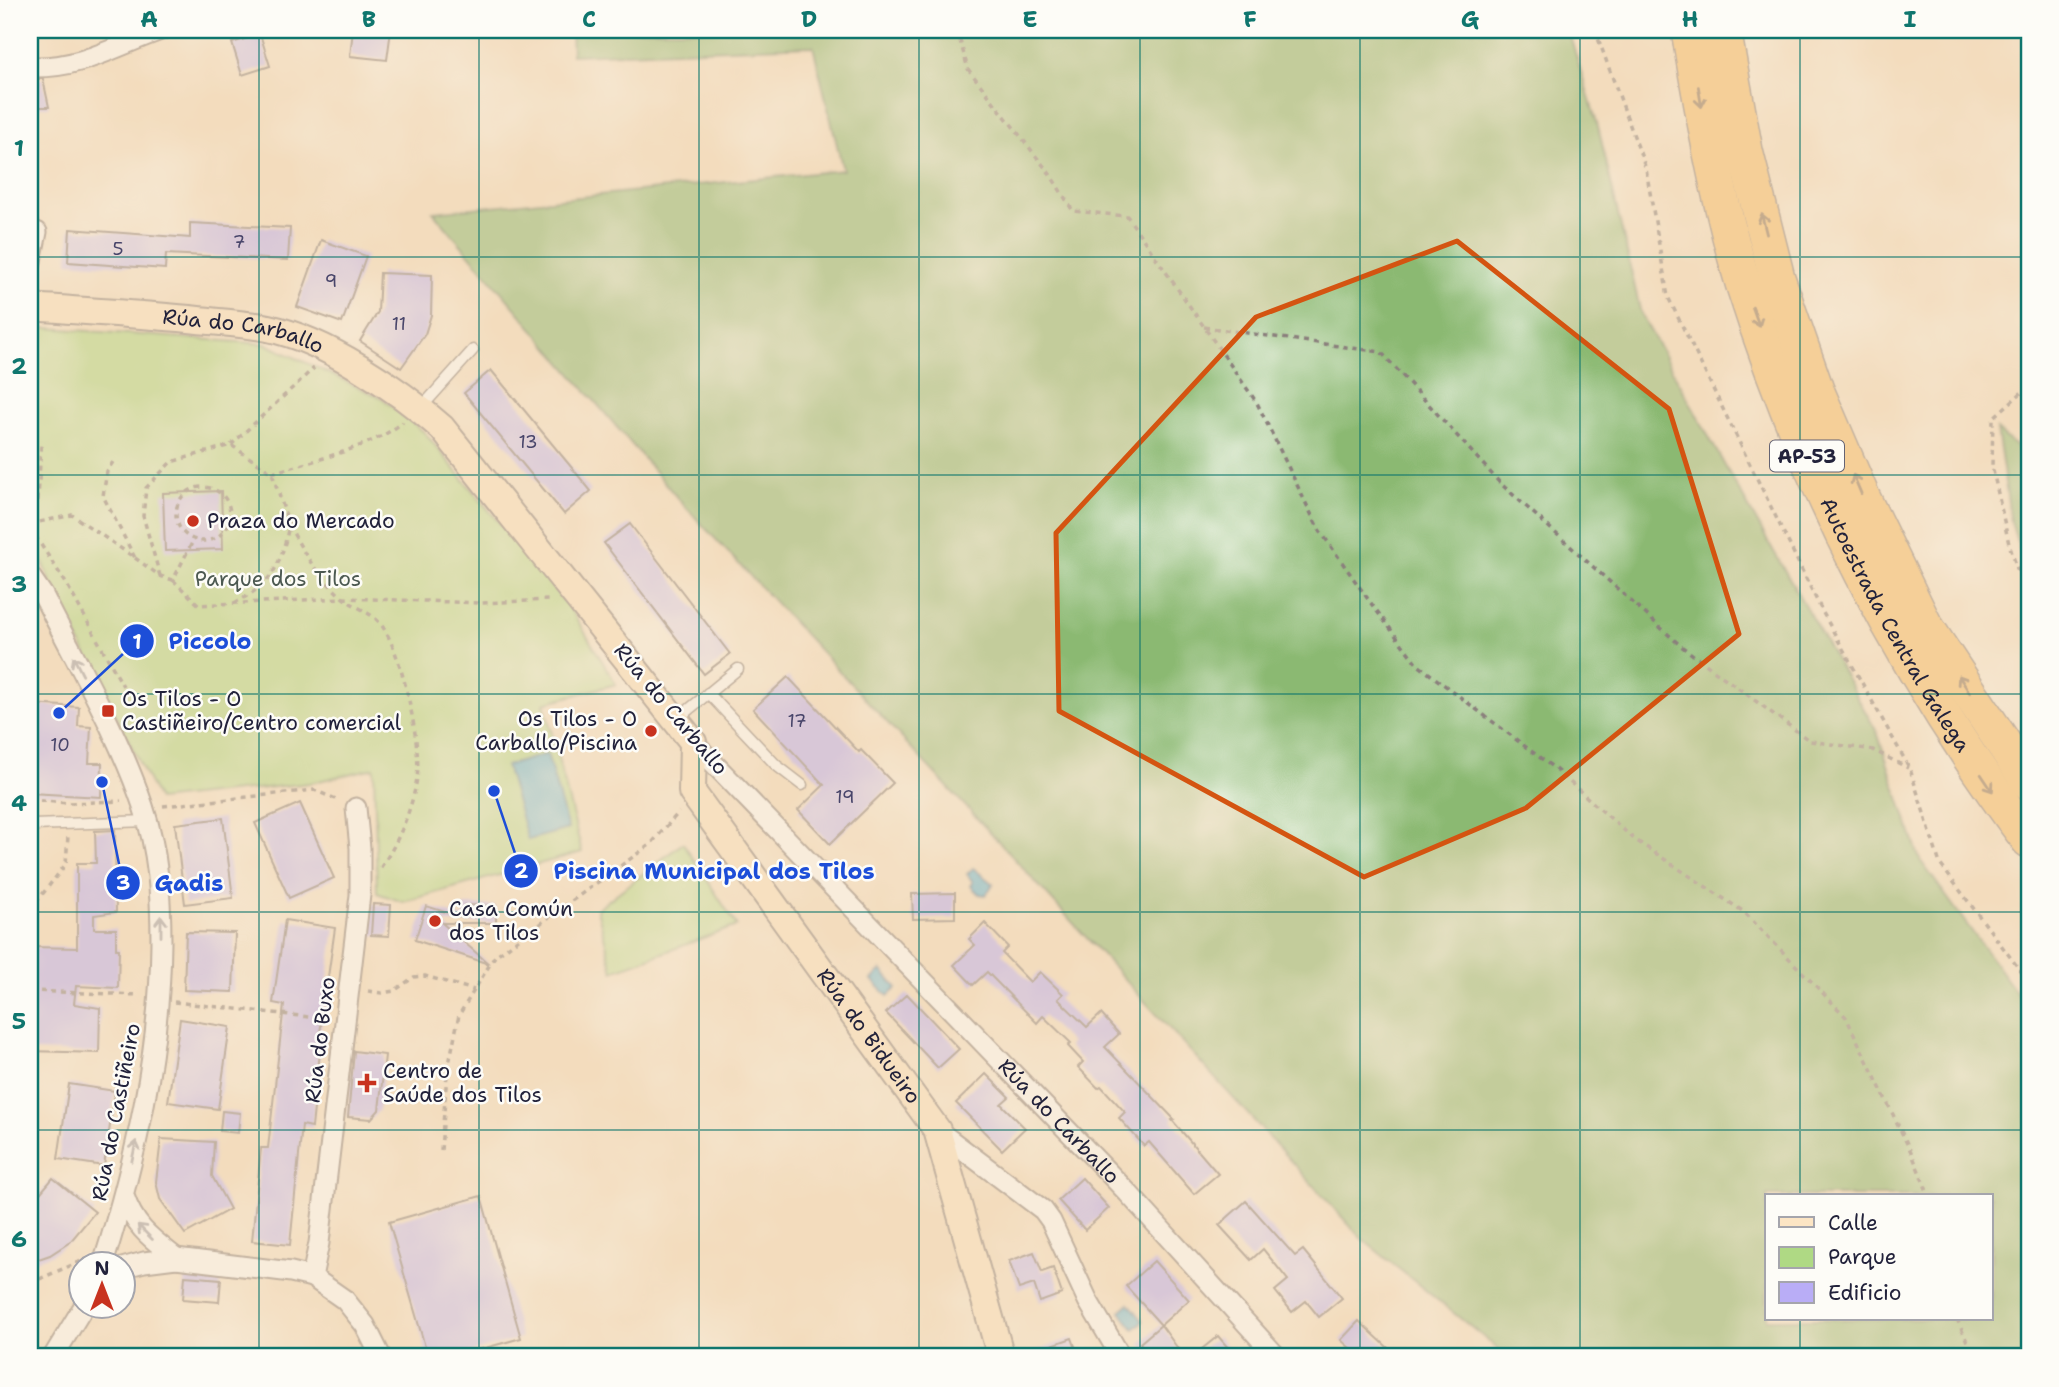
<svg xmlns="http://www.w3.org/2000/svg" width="2059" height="1387" font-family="'Shantell Sans',sans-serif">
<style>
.green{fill:#afd984;stroke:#687e60;stroke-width:2}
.forest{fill:#8bb972;stroke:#566e56;stroke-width:2;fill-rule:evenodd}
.water{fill:#56b1d4;stroke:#3c6a88;stroke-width:2}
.building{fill:#b9adf6}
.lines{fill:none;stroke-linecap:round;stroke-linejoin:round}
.lane-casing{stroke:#8a7f7c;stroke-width:13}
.street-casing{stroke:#8a7f7c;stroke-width:23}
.secondary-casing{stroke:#8a7f7c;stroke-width:30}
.highway-casing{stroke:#8a7f7c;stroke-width:38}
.path{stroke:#8a7f7c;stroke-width:3.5;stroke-dasharray:5 5;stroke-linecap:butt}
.lane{stroke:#fff;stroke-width:10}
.street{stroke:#fff;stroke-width:19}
.secondary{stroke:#fce5c4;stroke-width:26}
.highway{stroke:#f8bf6c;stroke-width:35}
.oneway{stroke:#8d7054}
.oneway2{stroke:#9c9ca7}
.marked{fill:none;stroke:#d45411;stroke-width:5;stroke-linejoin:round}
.grid{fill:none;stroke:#0f766e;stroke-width:2;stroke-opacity:0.55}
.poi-dot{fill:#c8321e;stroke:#fdfcf7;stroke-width:2.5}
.labels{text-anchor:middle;stroke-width:5;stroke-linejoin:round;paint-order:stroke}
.number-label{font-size:18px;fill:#48456a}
.shield{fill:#fdfcf7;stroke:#646373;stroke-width:2}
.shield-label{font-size:19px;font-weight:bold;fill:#22223b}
.street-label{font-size:21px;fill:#22223b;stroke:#fdfcf7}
.poi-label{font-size:21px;fill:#22223b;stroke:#fdfcf7;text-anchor:start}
.park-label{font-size:21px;fill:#4c5951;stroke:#fdfcf7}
.leader{fill:none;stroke:#1d4ed8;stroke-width:2.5}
.callout-dot{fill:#1d4ed8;stroke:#fdfcf7;stroke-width:2.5}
.mark-label{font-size:21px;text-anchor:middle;font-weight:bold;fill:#fff}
.callout-label{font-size:23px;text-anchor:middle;font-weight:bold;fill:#1d4ed8;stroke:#fdfcf7;stroke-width:5;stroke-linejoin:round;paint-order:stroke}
.neatline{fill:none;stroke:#0f766e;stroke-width:2.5}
.grid-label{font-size:23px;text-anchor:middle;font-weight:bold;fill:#0f766e}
</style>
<rect width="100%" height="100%" fill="#fdfcf7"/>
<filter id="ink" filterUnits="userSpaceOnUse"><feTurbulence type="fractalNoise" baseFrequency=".0143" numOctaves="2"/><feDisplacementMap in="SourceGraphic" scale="14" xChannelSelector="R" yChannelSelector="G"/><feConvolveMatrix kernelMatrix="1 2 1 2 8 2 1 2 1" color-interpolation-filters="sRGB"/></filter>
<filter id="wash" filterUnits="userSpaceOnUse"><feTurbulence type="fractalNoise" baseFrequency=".00686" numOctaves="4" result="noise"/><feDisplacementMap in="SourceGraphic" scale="28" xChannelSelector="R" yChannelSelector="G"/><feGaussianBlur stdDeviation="1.57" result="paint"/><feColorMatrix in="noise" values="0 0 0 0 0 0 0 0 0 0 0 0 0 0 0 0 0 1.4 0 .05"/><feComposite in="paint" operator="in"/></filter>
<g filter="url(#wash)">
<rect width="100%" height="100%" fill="#f3dcbd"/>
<g class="green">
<polygon points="34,327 266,344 382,398 425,433 570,608 616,684 544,703 582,852 403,902 377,893 374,768 310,783 158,800 55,592 30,530"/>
<polygon points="683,843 737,926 613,971 597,909"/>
</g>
<g class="forest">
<path d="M571,30H1568L1598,126L1641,314L1725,466L1877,732L1920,860L2029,1010V1357H1508L1362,1239L999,842L680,501L433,212L843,170L813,46L572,55ZM1767,1196H1991V1319H1767Z"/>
<polygon points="1997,430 2029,458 2029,580 2011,522"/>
</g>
<g class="water">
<polygon points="547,754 568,829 528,840 506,766"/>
<polygon points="973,868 993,884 986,895 979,894 971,886 973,882 967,874"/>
<polygon points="881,970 897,988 888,996 872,980"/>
<polygon points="1129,1303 1143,1321 1134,1329 1120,1311"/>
</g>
<g id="blocks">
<g class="building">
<polygon points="353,30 391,30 387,60 350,56"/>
<polygon points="260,34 270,66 242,75 232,43"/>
<polygon points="30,79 43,79 49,107 32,107"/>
<polygon points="190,223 290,228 288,260 166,254 165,269 68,262 70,229 190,238"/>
<polygon points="321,240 366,256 342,323 297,307"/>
<polygon points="380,273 432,275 431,315 425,334 401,368 360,341 378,312"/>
<polygon points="491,370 591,491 564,514 464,393"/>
<polygon points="221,491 223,549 165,551 163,493"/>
<polygon points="630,524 730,654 704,674 604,543"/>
<polygon points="788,677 859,752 861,750 893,783 830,844 798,810 824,785 753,709"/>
<polygon points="30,704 79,707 78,726 91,727 89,763 102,763 101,797 30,793"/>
<polygon points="300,803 334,878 289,898 255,823"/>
<polygon points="223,818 233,898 185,904 175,824"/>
<polygon points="115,830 116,912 94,915 94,929 116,929 116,949 119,949 118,988 76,986 74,1004 100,1008 99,1053 30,1051 30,947 77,948 77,863 96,863 95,831"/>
<polygon points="955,893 955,918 913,919 912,894"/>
<polygon points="373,904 391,905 389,936 371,935"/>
<polygon points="464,905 496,906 496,923 442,923 489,964 415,940 426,906 464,918"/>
<polygon points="285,920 335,928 320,1033 322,1033 312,1127 302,1125 290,1245 252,1241 261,1148 268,1148 284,1005 273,1003"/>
<polygon points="985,923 1008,947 1002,953 1030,982 1040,972 1063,994 1058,999 1087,1027 1101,1014 1119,1034 1105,1047 1174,1119 1172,1120 1218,1174 1194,1194 1149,1142 1144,1146 1119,1118 1125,1112 1101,1086 1098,1088 1078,1067 1083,1062 1068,1046 1071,1043 1043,1016 1037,1023 987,972 973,985 954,965 975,945 969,939"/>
<polygon points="186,932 235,933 233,992 184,990"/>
<polygon points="907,994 959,1049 938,1068 886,1013"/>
<polygon points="180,1019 230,1027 218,1109 168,1102"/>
<polygon points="354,1051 385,1055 379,1110 371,1119 348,1117"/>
<polygon points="986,1074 1009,1097 1001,1104 1025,1128 1002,1150 956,1103"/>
<polygon points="69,1084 115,1091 104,1166 58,1159"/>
<polygon points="222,1111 240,1113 238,1133 220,1131"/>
<polygon points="161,1139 214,1142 212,1176 230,1209 185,1234 160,1199 156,1182"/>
<polygon points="53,1178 95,1212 70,1242 50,1255 30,1262 30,1205"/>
<polygon points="1082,1178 1109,1208 1085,1230 1058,1200"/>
<polygon points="481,1196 521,1338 453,1357 428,1357 389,1222"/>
<polygon points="1246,1201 1295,1256 1303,1250 1342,1298 1319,1317 1306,1301 1292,1312 1275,1291 1288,1280 1263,1249 1251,1260 1219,1225"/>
<polygon points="1034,1252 1042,1272 1053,1268 1062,1294 1040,1302 1034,1284 1019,1289 1009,1261"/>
<polygon points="1154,1261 1189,1300 1161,1325 1126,1286"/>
<polygon points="185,1276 221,1279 219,1302 183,1299"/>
<polygon points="1359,1321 1398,1357 1360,1357 1341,1340"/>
<polygon points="1161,1325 1184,1357 1150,1357 1140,1343"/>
<polygon points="1218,1336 1236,1357 1192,1357"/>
<polygon points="1072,1338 1079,1357 1023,1357 1023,1355"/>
</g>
</g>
</g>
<g filter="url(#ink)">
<use href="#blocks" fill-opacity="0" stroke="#8a7f7c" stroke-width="2"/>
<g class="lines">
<g class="lane-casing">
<g id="lane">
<polyline points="421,408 473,350"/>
<polyline points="708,693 776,765 802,785"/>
<polyline points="676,720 738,669"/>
<polyline points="33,825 148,821"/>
</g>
</g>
<g class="street-casing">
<g id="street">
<path d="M30,67C81,69 115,46 161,30"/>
<polyline points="30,266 37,232"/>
<path d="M30,576L43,595C77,663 119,735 143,806C158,851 161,895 161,942C160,1052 136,1159 103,1264"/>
<path id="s1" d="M693,742L1128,1193L1277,1357"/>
<polyline points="937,1130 1043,1210 1051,1221 1088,1301 1121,1357"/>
<path d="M124,1196C135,1228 151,1238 176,1258"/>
<polyline points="122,1268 144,1262 176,1258 291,1272 312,1277 345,1300 365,1325 381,1357"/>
<polyline points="312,1277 319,1243 360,895 360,848 356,808"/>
<polyline points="53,1357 84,1306"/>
</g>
</g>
<g class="secondary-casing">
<g id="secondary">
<path id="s2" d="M30,307C83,311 136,314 189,319C215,322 242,323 268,328C326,340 398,389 442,428L693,742L692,792L937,1130L1001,1357"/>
</g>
</g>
<g class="highway-casing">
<g id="highway">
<path id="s3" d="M1689,30C1703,115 1718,200 1743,283C1806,483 1903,673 2029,840"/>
<polyline points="1723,30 1745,151 1777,278 1816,390 1862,497 1924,624 2029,782"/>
</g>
</g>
<g class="path">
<polyline points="957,30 968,69 1050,174 1073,211 1127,216 1257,403 1318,528 1370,602 1418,665 1555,769 1634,839 1744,912 1846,1017 1912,1154 1929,1196"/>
<polyline points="1595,30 1646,169 1668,297 1823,613 1910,769 1940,864 2029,982"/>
<polyline points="1204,327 1381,352 1500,483 1681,646 1810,741 1873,750 1908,768"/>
<polyline points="2029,386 1993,418 1992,466 2009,544 2029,605"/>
<polyline points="231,445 314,368"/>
<path d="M272,473C311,461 372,448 403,422"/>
<circle cx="203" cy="514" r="27"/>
<polyline points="30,519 38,500 41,444"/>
<polyline points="30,524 72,515 135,558 103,496 107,471 115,459"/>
<polyline points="30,528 66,583 123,686"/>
<polyline points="135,558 160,576 173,580 194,539"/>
<polyline points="160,576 143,516 146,488 171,462 231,445 272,473 289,525"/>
<polyline points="173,580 199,605 344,598 480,603 549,600"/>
<path d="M234,603C273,584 281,565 289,525C305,556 316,573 342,597C353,606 368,611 378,621C401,644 422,746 417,778C412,810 397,846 378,871"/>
<polyline points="30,800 69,803 121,801"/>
<polyline points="163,806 314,790 338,800"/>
<polyline points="30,910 66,864 68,836"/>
<polyline points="30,991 139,995"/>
<polyline points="368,991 382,993 394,991 414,977 425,976 474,990"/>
<polyline points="174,1002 327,1019"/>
<polyline points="441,1150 447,1074 459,1015 495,956 651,844 679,812"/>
<polyline points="30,1283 86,1259"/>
<polyline points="74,1290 80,1276"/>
<polyline points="1957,1319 1974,1357"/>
</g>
<use href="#lane" class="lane"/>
<use href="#street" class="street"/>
<use href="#secondary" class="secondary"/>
<use href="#highway" class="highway"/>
</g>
<defs><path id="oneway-shaft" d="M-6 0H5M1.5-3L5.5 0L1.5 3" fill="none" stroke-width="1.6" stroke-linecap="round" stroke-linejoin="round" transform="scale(1.75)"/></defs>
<g class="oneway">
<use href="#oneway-shaft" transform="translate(1700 97) rotate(81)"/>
<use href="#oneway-shaft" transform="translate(1764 224) rotate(-104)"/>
<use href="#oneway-shaft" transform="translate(1756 317) rotate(70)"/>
<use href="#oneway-shaft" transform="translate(1857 484) rotate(-113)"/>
<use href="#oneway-shaft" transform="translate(1964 684) rotate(-123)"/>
<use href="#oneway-shaft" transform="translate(1987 783) rotate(56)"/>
</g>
<g class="oneway2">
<use href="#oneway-shaft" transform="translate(78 666) rotate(-117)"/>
<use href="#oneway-shaft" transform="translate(161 926) rotate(-90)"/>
<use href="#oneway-shaft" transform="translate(134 1151) rotate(-78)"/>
<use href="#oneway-shaft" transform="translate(145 1232) rotate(-135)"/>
</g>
</g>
<path d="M0 0H2059V1387H0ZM1457,241L1669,409L1739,634L1526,808L1364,877L1059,711L1056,533L1256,317Z" fill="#f3dcbd" fill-opacity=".55" fill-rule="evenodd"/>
<path class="marked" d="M1457,241L1669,409L1739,634L1526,808L1364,877L1059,711L1056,533L1256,317Z"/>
<path class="grid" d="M259,30V1357M479,30V1357M699,30V1357M919,30V1357M1140,30V1357M1360,30V1357M1580,30V1357M1800,30V1196M30,257H2029M30,475H2029M30,694H2029M30,912H2029M30,1130H2029M1800,1319V1357"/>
<g class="poi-dot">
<circle cx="193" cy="521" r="7"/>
<rect x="101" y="704" width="14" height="14" rx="3.5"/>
<circle cx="651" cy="731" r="7"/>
<circle cx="435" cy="921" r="7"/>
<path d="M363.5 1072.5h7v7h7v7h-7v7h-7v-7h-7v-7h7z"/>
</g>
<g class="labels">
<g class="number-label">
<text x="239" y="248">7</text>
<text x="118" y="255">5</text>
<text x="331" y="287">9</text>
<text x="399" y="330">11</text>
<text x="528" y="448">13</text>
<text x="797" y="727">17</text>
<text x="60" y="751">10</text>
<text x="845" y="803">19</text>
</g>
<rect class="shield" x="1770" y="440.5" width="74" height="31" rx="5"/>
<g class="shield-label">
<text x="1807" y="463">AP-53</text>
</g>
<g class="street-label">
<text dy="7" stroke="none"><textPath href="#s2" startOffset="215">Rúa do Carballo</textPath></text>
<text dy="7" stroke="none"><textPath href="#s3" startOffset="634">Autoestrada Central Galega</textPath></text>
<text transform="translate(671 709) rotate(50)" y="7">Rúa do Carballo</text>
<text dy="7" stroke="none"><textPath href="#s2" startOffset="1195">Rúa do Bidueiro</textPath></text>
<text transform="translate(320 1040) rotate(-83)" y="7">Rúa do Buxo</text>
<text transform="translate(116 1112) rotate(-79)" y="7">Rúa do Castiñeiro</text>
<text dy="7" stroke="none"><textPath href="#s1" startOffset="527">Rúa do Carballo</textPath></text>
</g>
<g class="poi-label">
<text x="207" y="528">Praza do Mercado</text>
<text x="122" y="706">Os Tilos - O<tspan x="122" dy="24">Castiñeiro/Centro comercial</tspan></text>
<text x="637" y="726" text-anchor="end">Os Tilos - O<tspan x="637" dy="24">Carballo/Piscina</tspan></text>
<text x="449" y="916">Casa Común<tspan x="449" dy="24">dos Tilos</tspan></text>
<text x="383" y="1078">Centro de<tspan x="383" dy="24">Saúde dos Tilos</tspan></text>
</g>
<g class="park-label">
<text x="278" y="586">Parque dos Tilos</text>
</g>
</g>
<path class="leader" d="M59 713L137 641M494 791L521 871M102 782L123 883"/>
<g class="callout-dot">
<circle cx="59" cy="713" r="7"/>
<circle cx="494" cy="791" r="7"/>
<circle cx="102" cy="782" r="7"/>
<circle cx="137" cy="641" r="18"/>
<circle cx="521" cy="871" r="18"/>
<circle cx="123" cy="883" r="18"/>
</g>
<g class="mark-label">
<text x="137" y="649">1</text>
<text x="521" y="878">2</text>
<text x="123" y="890">3</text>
</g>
<g class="callout-label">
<text x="210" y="649">Piccolo</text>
<text x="714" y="879">Piscina Municipal dos Tilos</text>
<text x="189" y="891">Gadis</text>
</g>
<rect width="2059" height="1387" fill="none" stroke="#fdfcf7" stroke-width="77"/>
<rect x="1765" y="1194" width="228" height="126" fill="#fdfcf7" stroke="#a5a5ac" stroke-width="2"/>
<rect x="1779" y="1217" width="35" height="10" fill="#fce5c4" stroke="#a5a5ac" stroke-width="2"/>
<text x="1828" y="1230" font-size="21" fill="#22223b">Calle</text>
<rect x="1779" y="1247" width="35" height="21" fill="#afd984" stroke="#a5a5ac" stroke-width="2"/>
<text x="1828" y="1264" font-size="21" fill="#22223b">Parque</text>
<rect x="1779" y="1282" width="35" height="21" fill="#b9adf6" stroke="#a5a5ac" stroke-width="2"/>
<text x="1828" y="1300" font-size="21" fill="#22223b">Edificio</text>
<g transform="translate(102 1285)"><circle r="33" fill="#fdfcf7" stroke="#a5a5ac" stroke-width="2"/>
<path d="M0-5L12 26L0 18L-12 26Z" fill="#c8321e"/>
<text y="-10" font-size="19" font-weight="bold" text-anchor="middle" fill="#22223b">N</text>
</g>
<rect x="38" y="38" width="1983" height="1310" class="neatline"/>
<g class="grid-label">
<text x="149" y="27">A</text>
<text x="369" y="27">B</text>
<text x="589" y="27">C</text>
<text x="809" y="27">D</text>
<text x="1030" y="27">E</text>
<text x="1250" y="27">F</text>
<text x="1470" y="27">G</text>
<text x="1690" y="27">H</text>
<text x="1910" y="27">I</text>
<text x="19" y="156">1</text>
<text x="19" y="374">2</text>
<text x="19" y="592">3</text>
<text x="19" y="811">4</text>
<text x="19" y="1029">5</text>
<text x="19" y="1247">6</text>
</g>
</svg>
